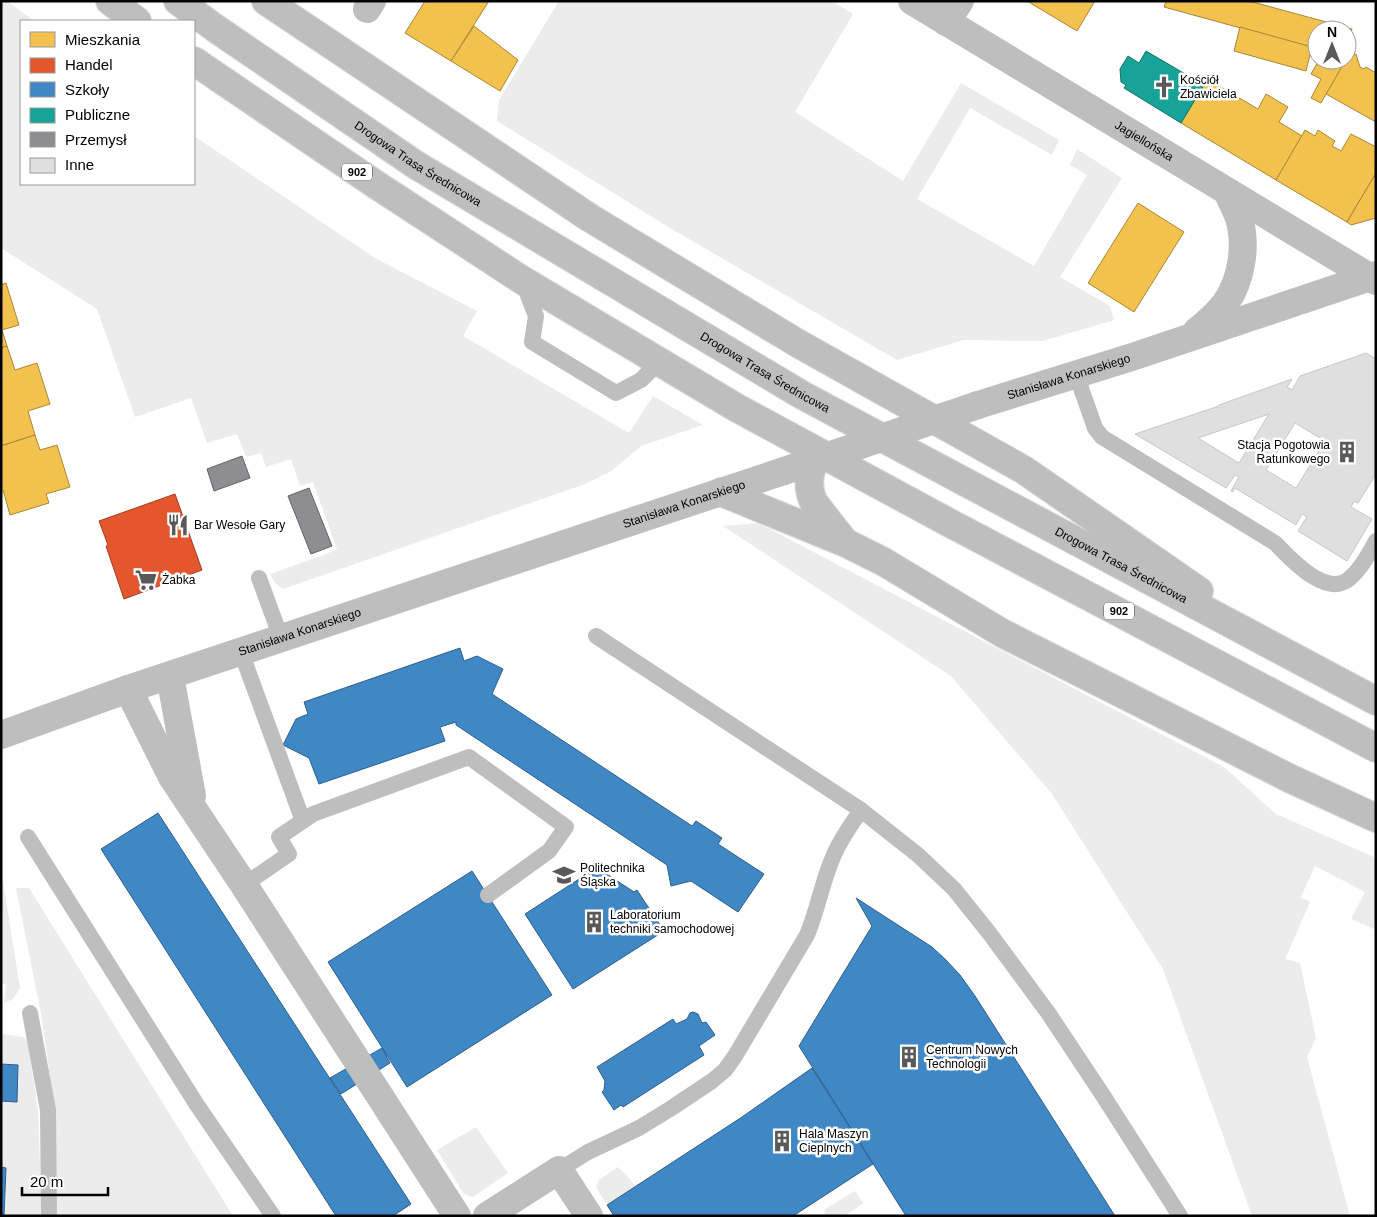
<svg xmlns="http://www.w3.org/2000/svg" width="1377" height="1217" font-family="Helvetica,sans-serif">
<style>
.green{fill:#ececec}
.homes{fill:#f2c14e;stroke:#a98737}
.shops{fill:#e4572e;stroke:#a03d20}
.schools{fill:#3f88c5;stroke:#2c5f8a}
.public{fill:#17a398;stroke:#10726a}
.industry{fill:#8d8d92;stroke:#636366}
.building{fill:#dfdfdf;stroke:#c7c7c7;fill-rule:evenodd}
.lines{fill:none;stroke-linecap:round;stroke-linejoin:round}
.primary-casing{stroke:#dbdbdb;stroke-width:30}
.service{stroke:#bebebe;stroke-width:16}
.minor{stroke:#bebebe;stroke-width:28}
.tertiary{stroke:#bebebe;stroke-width:28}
.primary{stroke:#bebebe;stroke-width:28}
.tertiary-bridge{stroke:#bebebe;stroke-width:28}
.labels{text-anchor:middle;stroke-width:5;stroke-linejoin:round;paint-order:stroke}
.shield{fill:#fff;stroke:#4c4c4c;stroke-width:1}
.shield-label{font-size:11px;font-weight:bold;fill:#000}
.poi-label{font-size:12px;fill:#000;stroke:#fff;text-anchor:start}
.street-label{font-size:12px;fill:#000;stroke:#fff}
</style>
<rect width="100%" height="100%" fill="#fff"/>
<g class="green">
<polygon points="1,1 7,1 34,21 21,21 21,184 194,184 194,136 375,258 477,311 463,336 629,433 653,396 703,425 641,446 610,472 585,484 283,589 275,583 270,574 324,555 337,549 313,482 300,486 291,459 266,467 261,453 246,457 237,434 207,443 191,398 135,417 97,309 1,248"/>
<polygon points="559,1 832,1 853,14 795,112 903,181 961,83 1059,140 1052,155 970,108 917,199 1034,266 1087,175 1070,165 1077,149 1122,178 1060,277 1110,306 1114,320 1043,341 964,340 897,360 670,228 497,121 499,100"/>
<polygon points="758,523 1224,767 1276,814 1376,858 1376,930 1351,919 1365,892 1315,866 1301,897 1310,902 1285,959 1300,963 1316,1038 1307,1057 1350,1216 1252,1216 1163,969 1052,794 951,676 723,526"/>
<polygon points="1,869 20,988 13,999 4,1003 6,984 1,984"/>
<polygon points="16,888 29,888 233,1216 56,1216 56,1118 41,1014"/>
<polygon points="2,1034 23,1037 28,1041 38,1111 42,1216 4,1216 6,1168 1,1167 1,1101 17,1102 18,1065 1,1064"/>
<polygon points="476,1127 508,1173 473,1197 464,1194 437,1150"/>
<polygon points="618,1167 630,1179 635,1186 607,1205 596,1187 599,1180"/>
<polygon points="855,1191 863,1203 845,1216 824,1216 825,1209"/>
</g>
<g class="homes">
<polygon points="425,1 489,1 451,61 405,33"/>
<polygon points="1027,1 1095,1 1077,31"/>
<polygon points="1166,1 1249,1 1352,29 1347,47 1347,30 1317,30 1317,49 1164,7"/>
<polygon points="474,26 518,60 500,91 451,61"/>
<polygon points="1240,27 1312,47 1306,71 1234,51"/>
<polygon points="1356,54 1360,67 1364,69 1366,67 1376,73 1376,122 1326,94 1345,60 1347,60 1347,56"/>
<polygon points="1319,60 1337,60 1344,63 1321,103 1311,98 1321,79 1311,74"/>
<polygon points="1207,79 1258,109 1266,94 1288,107 1279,122 1302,136 1276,180 1181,123"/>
<polygon points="1305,130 1315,136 1318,130 1335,141 1332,146 1341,151 1351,134 1376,147 1376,173 1347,222 1276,180"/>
<polygon points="1376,173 1376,218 1351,225 1347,222"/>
<polygon points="1138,203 1184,232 1134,312 1088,283"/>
<polygon points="6,283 19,325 2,330 7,346 1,348 1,285"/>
<polygon points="7,346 15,370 37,363 50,404 28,411 35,435 1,446 1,348"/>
<polygon points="35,435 40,450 57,445 70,487 46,494 49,503 10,515 3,490 1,491 1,446"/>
</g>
<polygon class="shops" points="175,494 202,570 124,599 106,546 108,545 99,521"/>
<g class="schools">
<polygon points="460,648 464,661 477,656 503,669 492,694 692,826 696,821 722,838 718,844 764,874 738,912 691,881 671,886 667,865 456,725 456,722 440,727 445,741 319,784 309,758 283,745 296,719 308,714 304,702"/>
<polygon points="158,813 411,1204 393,1216 336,1216 101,849"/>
<polygon points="590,863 634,892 637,890 664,931 573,989 525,914 579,879"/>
<polygon points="472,871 552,995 407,1087 328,962"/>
<polygon points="856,898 932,947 946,960 960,975 975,996 1115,1216 906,1216 799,1046 872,926"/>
<polygon points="693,1012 698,1014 702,1023 706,1022 715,1035 699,1046 704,1055 623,1107 621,1105 614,1110 602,1092 604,1090 605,1081 597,1067 673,1019 676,1024 687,1019 690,1013"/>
<polygon points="382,1048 390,1063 341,1094 330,1078"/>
<polygon points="1,1064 18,1065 17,1102 1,1101"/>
<polygon points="812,1068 873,1164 793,1216 614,1216 607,1205 742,1117"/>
<polygon points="1,1167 6,1168 4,1216 1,1216"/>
</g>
<polygon class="public" points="1146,51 1204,85 1181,123 1124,88 1126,85 1121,82 1120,69 1128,56 1139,63"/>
<g class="industry">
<polygon points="242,456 250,478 214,491 207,469"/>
<polygon points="309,488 332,546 311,554 288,496"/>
</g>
<path class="building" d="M1366,353L1376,359V474L1358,503L1354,501L1351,507L1372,519L1347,561L1298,531L1307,517L1302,514L1296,525L1235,488L1233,492L1231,491L1239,477L1235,475L1226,488L1135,434L1219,406V405L1292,379L1287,387L1292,390L1300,376ZM1269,414L1239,463L1198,438ZM1295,423L1325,441L1296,488L1266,470Z"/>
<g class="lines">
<g class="primary-casing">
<g id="primary">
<polyline points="110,1 137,21"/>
<path id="s4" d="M178,1L215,28L416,165L802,395L1376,701"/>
<polyline points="266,1 590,218 799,344 1024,470 1199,591"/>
<polyline points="194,61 375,184 522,280 737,408 946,521 1376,748"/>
<path d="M815,460C808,475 807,488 814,503L843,540"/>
<polyline points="721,492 846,543 884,562 1002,633 1289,778 1376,818"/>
</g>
</g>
<g class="service">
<polyline points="522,280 536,316 532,342 616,393 641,380 659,362"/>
<path d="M1076,374L1095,428L1102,437L1275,543C1290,558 1325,598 1349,579C1361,569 1368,555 1376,541"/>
<polyline points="259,578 281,638"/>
<polyline points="596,636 861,810 918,855 954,889 990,934 1049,1014 1104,1097 1180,1216"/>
<polyline points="241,652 303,821"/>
<polyline points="28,837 197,1105 273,1216"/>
<polyline points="244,885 289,854 279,837 313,814 469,757 566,827 549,851 488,895"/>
<polyline points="30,1013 48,1110 49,1216"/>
<path d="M559,1170L588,1152L639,1128L670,1109L712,1081L725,1070L735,1056L807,935C818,909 822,882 833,857C840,840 851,825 861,810"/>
</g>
<g class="minor">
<polyline points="367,9 372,1"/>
<polyline points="946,22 960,1"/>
<polyline points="170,676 192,796"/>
<polyline points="128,689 172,777 244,885 457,1216"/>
<polyline points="487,1216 559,1170 589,1216"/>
</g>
<g class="tertiary">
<path id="s1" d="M912,1L1376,281"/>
<path d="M1197,331C1207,323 1217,314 1225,304C1242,280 1247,245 1239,218C1236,209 1231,201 1228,193"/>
<path id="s2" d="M978,405L1132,357L1376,275"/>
<path id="s3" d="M1,735L128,689L784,471"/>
</g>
<use href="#primary" class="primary"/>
<polyline class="tertiary-bridge" points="784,471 978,405"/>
</g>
<defs>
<g id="church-bare" transform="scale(1.725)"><path d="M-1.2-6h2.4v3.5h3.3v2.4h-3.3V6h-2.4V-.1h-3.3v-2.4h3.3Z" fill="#595959" stroke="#fff" stroke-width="2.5" paint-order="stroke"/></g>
<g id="building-bare" transform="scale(1.725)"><path d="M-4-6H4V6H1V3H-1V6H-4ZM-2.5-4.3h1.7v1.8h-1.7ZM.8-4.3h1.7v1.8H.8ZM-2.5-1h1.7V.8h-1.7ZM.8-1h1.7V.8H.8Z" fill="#595959" stroke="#fff" stroke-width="2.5" paint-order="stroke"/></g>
<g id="restaurant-bare" transform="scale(1.725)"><path d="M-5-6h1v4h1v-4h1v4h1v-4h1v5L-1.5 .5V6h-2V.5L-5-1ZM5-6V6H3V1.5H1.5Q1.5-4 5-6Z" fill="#595959" stroke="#fff" stroke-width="2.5" paint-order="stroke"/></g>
<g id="supermarket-bare" transform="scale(1.725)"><path d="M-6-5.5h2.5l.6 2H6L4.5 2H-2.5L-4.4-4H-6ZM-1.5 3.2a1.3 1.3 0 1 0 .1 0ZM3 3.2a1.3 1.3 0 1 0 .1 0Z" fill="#595959" stroke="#fff" stroke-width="2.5" paint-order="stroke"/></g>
<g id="university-bare" transform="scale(1.725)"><path d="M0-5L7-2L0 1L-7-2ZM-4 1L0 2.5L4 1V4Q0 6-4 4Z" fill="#595959" stroke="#fff" stroke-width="2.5" paint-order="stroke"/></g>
</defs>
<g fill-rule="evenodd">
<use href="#church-bare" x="1164" y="87"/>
<use href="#building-bare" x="1347" y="452"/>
<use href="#restaurant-bare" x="178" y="525"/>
<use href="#supermarket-bare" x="146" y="580"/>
<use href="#university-bare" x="564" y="875"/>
<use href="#building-bare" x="594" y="922"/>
<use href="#building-bare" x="909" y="1057"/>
<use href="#building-bare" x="782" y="1141"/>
</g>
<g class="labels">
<g class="shield">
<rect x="342" y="163.5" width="30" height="17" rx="4"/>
<rect x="1104" y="602.5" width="30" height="17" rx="4"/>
</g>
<g class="shield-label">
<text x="357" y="176">902</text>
<text x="1119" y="615">902</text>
</g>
<g class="poi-label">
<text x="1180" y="84">Kościół<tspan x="1180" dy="14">Zbawiciela</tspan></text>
<text x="1330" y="449" text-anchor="end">Stacja Pogotowia<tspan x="1330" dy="14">Ratunkowego</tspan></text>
<text x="194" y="529">Bar Wesołe Gary</text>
<text x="162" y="584">Żabka</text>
<text x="580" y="872">Politechnika<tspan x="580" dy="14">Śląska</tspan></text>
<text x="610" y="919">Laboratorium<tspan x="610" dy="14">techniki samochodowej</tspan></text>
<text x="926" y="1054">Centrum Nowych<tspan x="926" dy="14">Technologii</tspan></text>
<text x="799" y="1138">Hala Maszyn<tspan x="799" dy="14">Cieplnych</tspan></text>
</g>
<g class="street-label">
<text dy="4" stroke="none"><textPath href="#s1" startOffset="271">Jagiellońska</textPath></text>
<text dy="4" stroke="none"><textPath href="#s4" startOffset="290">Drogowa Trasa Średnicowa</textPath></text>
<text dy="4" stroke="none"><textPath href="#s4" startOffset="695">Drogowa Trasa Średnicowa</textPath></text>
<text dy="4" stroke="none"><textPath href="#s2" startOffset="95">Stanisława Konarskiego</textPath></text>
<text dy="4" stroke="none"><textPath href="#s3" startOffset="721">Stanisława Konarskiego</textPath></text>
<text dy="4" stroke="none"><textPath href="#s4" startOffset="1100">Drogowa Trasa Średnicowa</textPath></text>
<text dy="4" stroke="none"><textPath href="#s3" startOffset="316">Stanisława Konarskiego</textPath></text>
</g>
</g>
<rect width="1377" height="1217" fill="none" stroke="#000000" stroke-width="5"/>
<rect x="20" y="20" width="175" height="165" fill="#ffffff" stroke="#999999"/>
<rect x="30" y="32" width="25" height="15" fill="#f2c14e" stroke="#999999"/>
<text x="65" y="45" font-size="15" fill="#000000">Mieszkania</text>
<rect x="30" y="58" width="25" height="15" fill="#e4572e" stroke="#999999"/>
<text x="65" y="70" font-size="15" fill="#000000">Handel</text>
<rect x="30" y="82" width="25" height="15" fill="#3f88c5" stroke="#999999"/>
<text x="65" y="95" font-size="15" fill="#000000">Szkoły</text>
<rect x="30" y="108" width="25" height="15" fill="#17a398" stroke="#999999"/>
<text x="65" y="120" font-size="15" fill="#000000">Publiczne</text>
<rect x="30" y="132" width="25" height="15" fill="#8d8d92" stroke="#999999"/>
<text x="65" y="145" font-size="15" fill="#000000">Przemysł</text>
<rect x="30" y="158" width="25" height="15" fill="#dfdfdf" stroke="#999999"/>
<text x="65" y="170" font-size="15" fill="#000000">Inne</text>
<g transform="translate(1332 45)"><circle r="24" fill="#ffffff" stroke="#999999"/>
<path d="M0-4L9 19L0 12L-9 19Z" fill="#595959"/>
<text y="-8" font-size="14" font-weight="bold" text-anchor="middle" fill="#000000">N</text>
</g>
<path d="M22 1187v8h86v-8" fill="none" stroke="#000000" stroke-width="2.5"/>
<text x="30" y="1187" font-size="15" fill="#000000" stroke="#ffffff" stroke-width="4" paint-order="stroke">20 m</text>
</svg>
